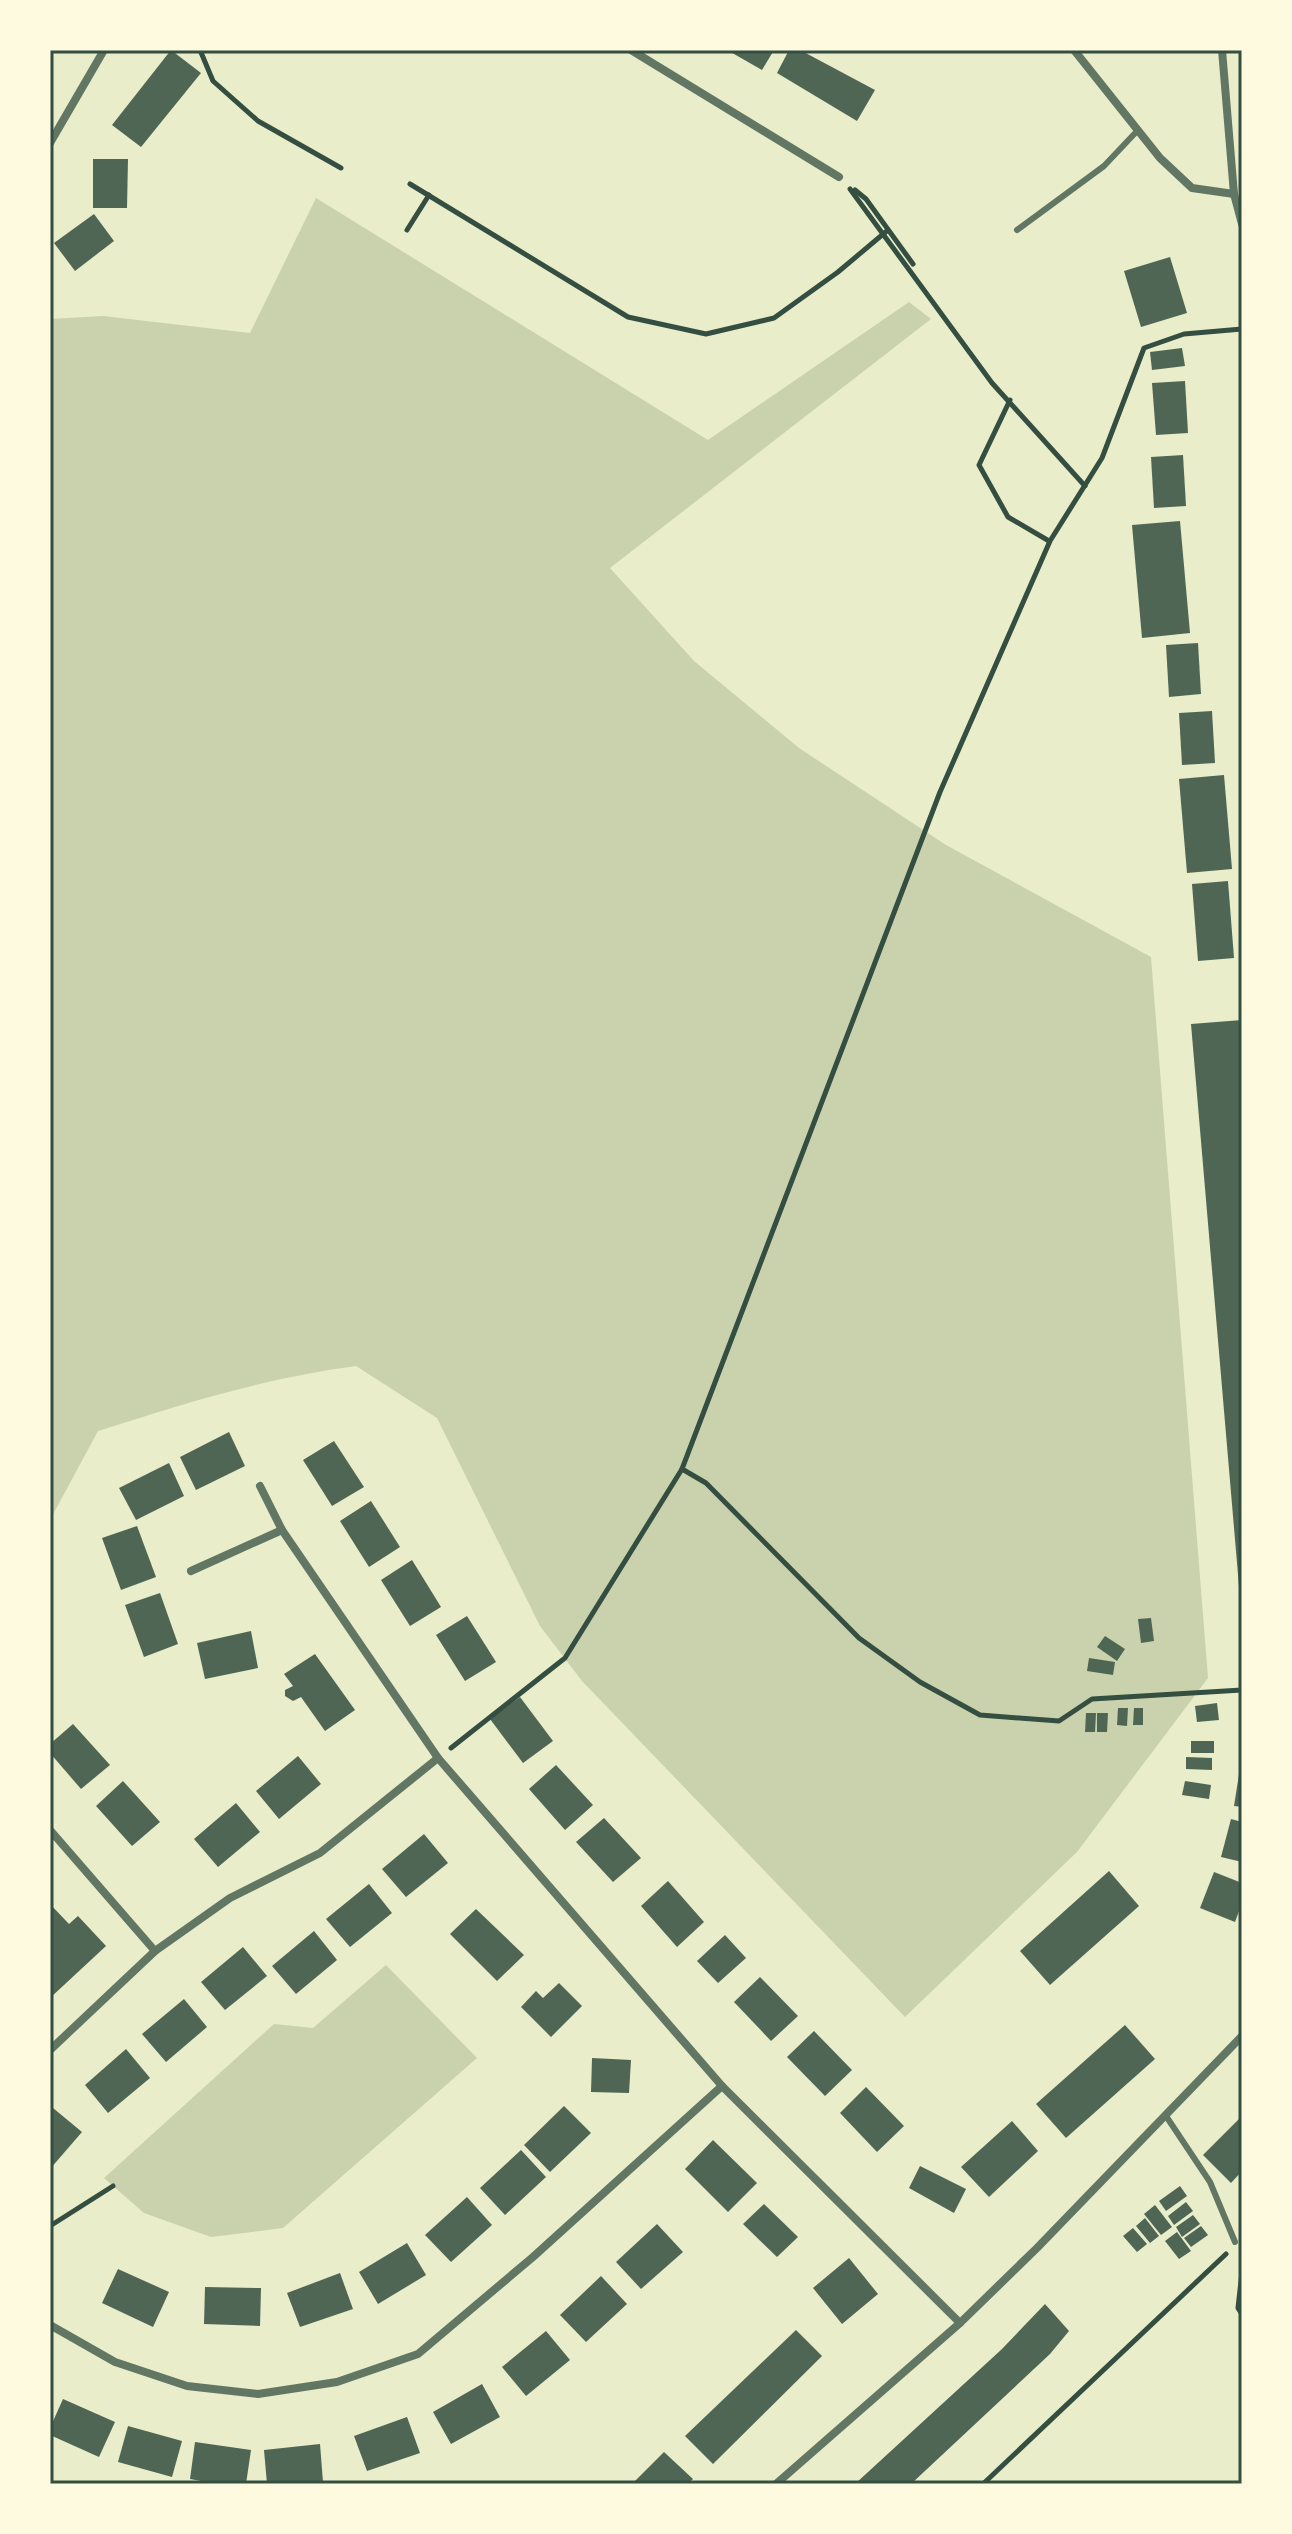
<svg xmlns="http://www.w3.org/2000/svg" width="1292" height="2534" font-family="'DejaVu Sans',sans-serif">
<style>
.green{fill:#cad2ad}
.building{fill:#4f6655}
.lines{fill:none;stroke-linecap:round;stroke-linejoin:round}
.path{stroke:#344e41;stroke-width:5}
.service{stroke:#617663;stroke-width:6}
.minor{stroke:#617663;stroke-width:8}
.neatline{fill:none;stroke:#344e41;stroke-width:3}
</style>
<rect width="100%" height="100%" fill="#e9edc9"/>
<g class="green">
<path d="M316,198L708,440L909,302L931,319L610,568L694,661L799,748L946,845L1151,957L1208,1678L1077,1852L905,2017L582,1681L540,1626L437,1418L356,1366C266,1378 185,1403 98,1431L50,1520V319L103,316L250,333Z"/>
<polygon points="386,1965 477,2058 283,2228 211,2237 144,2213 104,2178 274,2024 313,2028"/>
</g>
<g class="building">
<polygon points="171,50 201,73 141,147 112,125"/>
<polygon points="727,50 774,50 762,70"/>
<polygon points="789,50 800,50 875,90 857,121 777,73"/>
<polygon points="93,159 128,159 127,208 93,208"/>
<polygon points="94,214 114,241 75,271 54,243"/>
<polygon points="1170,257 1187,313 1141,327 1124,271"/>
<polygon points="1182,348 1185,366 1152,370 1150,352"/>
<polygon points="1185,381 1188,433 1156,435 1152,383"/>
<polygon points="1183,455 1186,506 1154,508 1151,457"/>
<polygon points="1180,521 1190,633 1142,638 1132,525"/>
<polygon points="1198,643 1201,694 1169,697 1166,645"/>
<polygon points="1212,711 1215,763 1182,765 1179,713"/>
<polygon points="1224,775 1232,869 1187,873 1179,779"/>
<polygon points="1228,881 1234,958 1198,961 1192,884"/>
<polygon points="1242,1020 1242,1598 1240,1598 1191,1024"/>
<polygon points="229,1432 245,1466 196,1490 180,1457"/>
<polygon points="334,1441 364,1487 332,1506 303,1460"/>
<polygon points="169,1463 184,1496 136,1520 119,1488"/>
<polygon points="371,1501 400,1547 369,1567 340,1521"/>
<polygon points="137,1526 156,1577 121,1590 102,1538"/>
<polygon points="412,1560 441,1607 410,1626 381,1580"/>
<polygon points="160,1593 178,1644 144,1657 125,1605"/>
<polygon points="467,1616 496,1662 465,1681 436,1635"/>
<polygon points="1151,1618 1154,1641 1141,1643 1138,1619"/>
<polygon points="251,1631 258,1668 205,1679 197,1643"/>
<polygon points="1105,1636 1125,1649 1117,1661 1097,1647"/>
<polygon points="315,1654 355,1710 325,1731 301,1697 293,1701 285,1696 285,1690 293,1686 284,1674"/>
<polygon points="1089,1658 1115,1662 1113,1675 1087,1671"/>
<polygon points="520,1697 553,1741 523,1763 490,1719"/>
<polygon points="1217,1703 1219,1720 1197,1722 1195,1706"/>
<polygon points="1118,1708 1128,1708 1127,1726 1117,1725"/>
<polygon points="1134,1708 1143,1708 1143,1725 1133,1725"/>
<polygon points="1086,1713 1096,1713 1095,1732 1085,1732"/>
<polygon points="1097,1713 1108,1713 1107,1732 1097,1732"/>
<polygon points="73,1724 110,1765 81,1789 50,1753 50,1744"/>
<rect x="1191" y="1741" width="23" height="12"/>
<polygon points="298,1756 321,1784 279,1819 256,1791"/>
<polygon points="1186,1757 1212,1758 1212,1770 1186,1769"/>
<polygon points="556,1765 593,1805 565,1830 529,1789"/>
<polygon points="1240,1768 1242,1768 1242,1807 1234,1806"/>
<polygon points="123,1781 160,1822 132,1846 96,1806"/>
<polygon points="1185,1781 1211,1785 1209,1799 1182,1795"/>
<polygon points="236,1803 260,1832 218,1867 194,1839"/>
<polygon points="604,1818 641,1858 613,1882 576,1842"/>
<polygon points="1231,1819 1242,1822 1242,1862 1221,1857"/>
<polygon points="424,1834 448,1863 406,1897 382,1869"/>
<polygon points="1109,1871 1139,1906 1050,1985 1020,1951"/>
<polygon points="1214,1872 1242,1883 1242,1903 1235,1922 1200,1908"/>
<polygon points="668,1881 704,1922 677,1947 641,1906"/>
<polygon points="369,1884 392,1913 350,1947 326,1919"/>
<polygon points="50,1904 69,1924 78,1916 106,1946 50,1998"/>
<polygon points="476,1909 524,1955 497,1981 450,1934"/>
<polygon points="314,1931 337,1960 296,1994 272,1966"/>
<polygon points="725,1935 746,1958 718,1983 697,1961"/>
<polygon points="243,1947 267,1976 225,2010 201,1982"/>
<polygon points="760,1977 798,2016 771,2041 734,2002"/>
<polygon points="559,1983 582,2006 551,2037 521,2007 536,1991 543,1998"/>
<polygon points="184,1999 207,2027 166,2062 142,2034"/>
<polygon points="1125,2025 1155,2059 1066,2138 1036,2104"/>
<polygon points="814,2031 852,2070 825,2096 787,2057"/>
<polygon points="126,2049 150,2078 108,2113 85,2085"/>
<polygon points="592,2058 631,2060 629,2093 591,2092"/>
<polygon points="866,2087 904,2126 877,2152 840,2113"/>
<polygon points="564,2106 591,2133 550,2172 524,2145"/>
<polygon points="53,2108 82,2132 50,2169 50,2111"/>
<polygon points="1239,2119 1242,2122 1242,2171 1231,2183 1203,2155"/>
<polygon points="1012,2121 1038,2151 989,2197 961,2167"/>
<polygon points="713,2140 757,2183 728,2212 685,2169"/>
<polygon points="521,2150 546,2177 505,2215 480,2188"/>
<polygon points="920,2166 966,2189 954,2213 909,2188"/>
<polygon points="1180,2186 1187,2196 1166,2211 1159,2201"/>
<polygon points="467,2197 492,2225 451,2262 425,2235"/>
<polygon points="1186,2202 1193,2211 1174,2225 1168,2216"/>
<polygon points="764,2204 798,2237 777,2257 743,2224"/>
<polygon points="1155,2205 1172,2227 1161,2235 1144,2214"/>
<polygon points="1193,2215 1200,2224 1182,2237 1176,2227"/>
<polygon points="1145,2218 1159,2236 1150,2243 1136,2226"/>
<polygon points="657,2224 683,2252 641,2289 616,2262"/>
<polygon points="1201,2226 1208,2235 1191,2247 1184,2238"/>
<polygon points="1133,2228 1147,2244 1137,2252 1123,2236"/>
<polygon points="1177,2232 1191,2251 1179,2259 1165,2241"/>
<polygon points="407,2243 426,2275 378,2304 359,2272"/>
<polygon points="849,2258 878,2294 842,2324 813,2288"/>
<polygon points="118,2269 169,2292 153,2327 102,2303"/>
<polygon points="340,2273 353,2309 300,2327 287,2293"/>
<polygon points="601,2276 627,2304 586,2342 560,2315"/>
<polygon points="205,2287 261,2288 260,2326 204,2324"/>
<polygon points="1045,2304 1069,2331 1050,2354 911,2484 855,2484 1002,2349"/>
<polygon points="796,2330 822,2356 713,2464 685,2436"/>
<polygon points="546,2331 570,2360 526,2396 502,2367"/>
<polygon points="482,2384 500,2417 451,2444 433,2412"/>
<polygon points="63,2399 115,2422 99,2457 50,2435 50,2428"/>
<polygon points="407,2417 420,2453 367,2471 354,2436"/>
<polygon points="128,2426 182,2441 172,2477 118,2462"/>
<polygon points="195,2442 251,2450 246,2484 218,2484 190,2479"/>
<polygon points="320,2444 323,2482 267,2484 264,2450"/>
<polygon points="664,2452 693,2479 688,2484 632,2484"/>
</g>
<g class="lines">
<g class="path">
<polyline points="200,50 213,81 258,121 341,168"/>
<polyline points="410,184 628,317 706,334 774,318 838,272 888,230"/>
<polyline points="850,189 992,383 1085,486"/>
<polyline points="855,190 866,199 913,264"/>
<polyline points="407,230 429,195"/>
<polyline points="1010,400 979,465 1008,517 1049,541"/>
<polyline points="682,1469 706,1483 859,1638 920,1682 980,1715 1059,1721 1092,1699 1242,1690"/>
<polyline points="451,1748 565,1658 682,1469 940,792 1050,541 1102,458 1144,348 1184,334 1242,329"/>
<polyline points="50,2226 113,2186"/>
<polyline points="1242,2272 1238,2308 1242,2314"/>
<polyline points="983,2484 1226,2254"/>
</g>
<g class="service">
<polyline points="1017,230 1104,166 1138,130"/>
<polyline points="1166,2116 1210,2182 1235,2242"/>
</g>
<g class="minor">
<polyline points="631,50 839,177"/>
<polyline points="1074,50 1160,158 1192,188 1234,194"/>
<polyline points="1222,50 1234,194 1242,224"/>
<polyline points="50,143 104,50"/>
<polyline points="260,1486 282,1530 438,1758 722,2086 960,2323"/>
<polyline points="191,1571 282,1530"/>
<polyline points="50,1830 155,1951"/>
<polyline points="50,2050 155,1951 230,1898 320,1853 438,1758"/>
<polyline points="50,2325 115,2362 187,2386 258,2394 337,2382 418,2354 533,2257 722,2086"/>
<polyline points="776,2484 960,2323 1037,2248 1242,2036"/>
</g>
</g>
<rect width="1292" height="2534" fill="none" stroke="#fefae0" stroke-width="104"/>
<rect x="52" y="52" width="1188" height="2430" class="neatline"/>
</svg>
